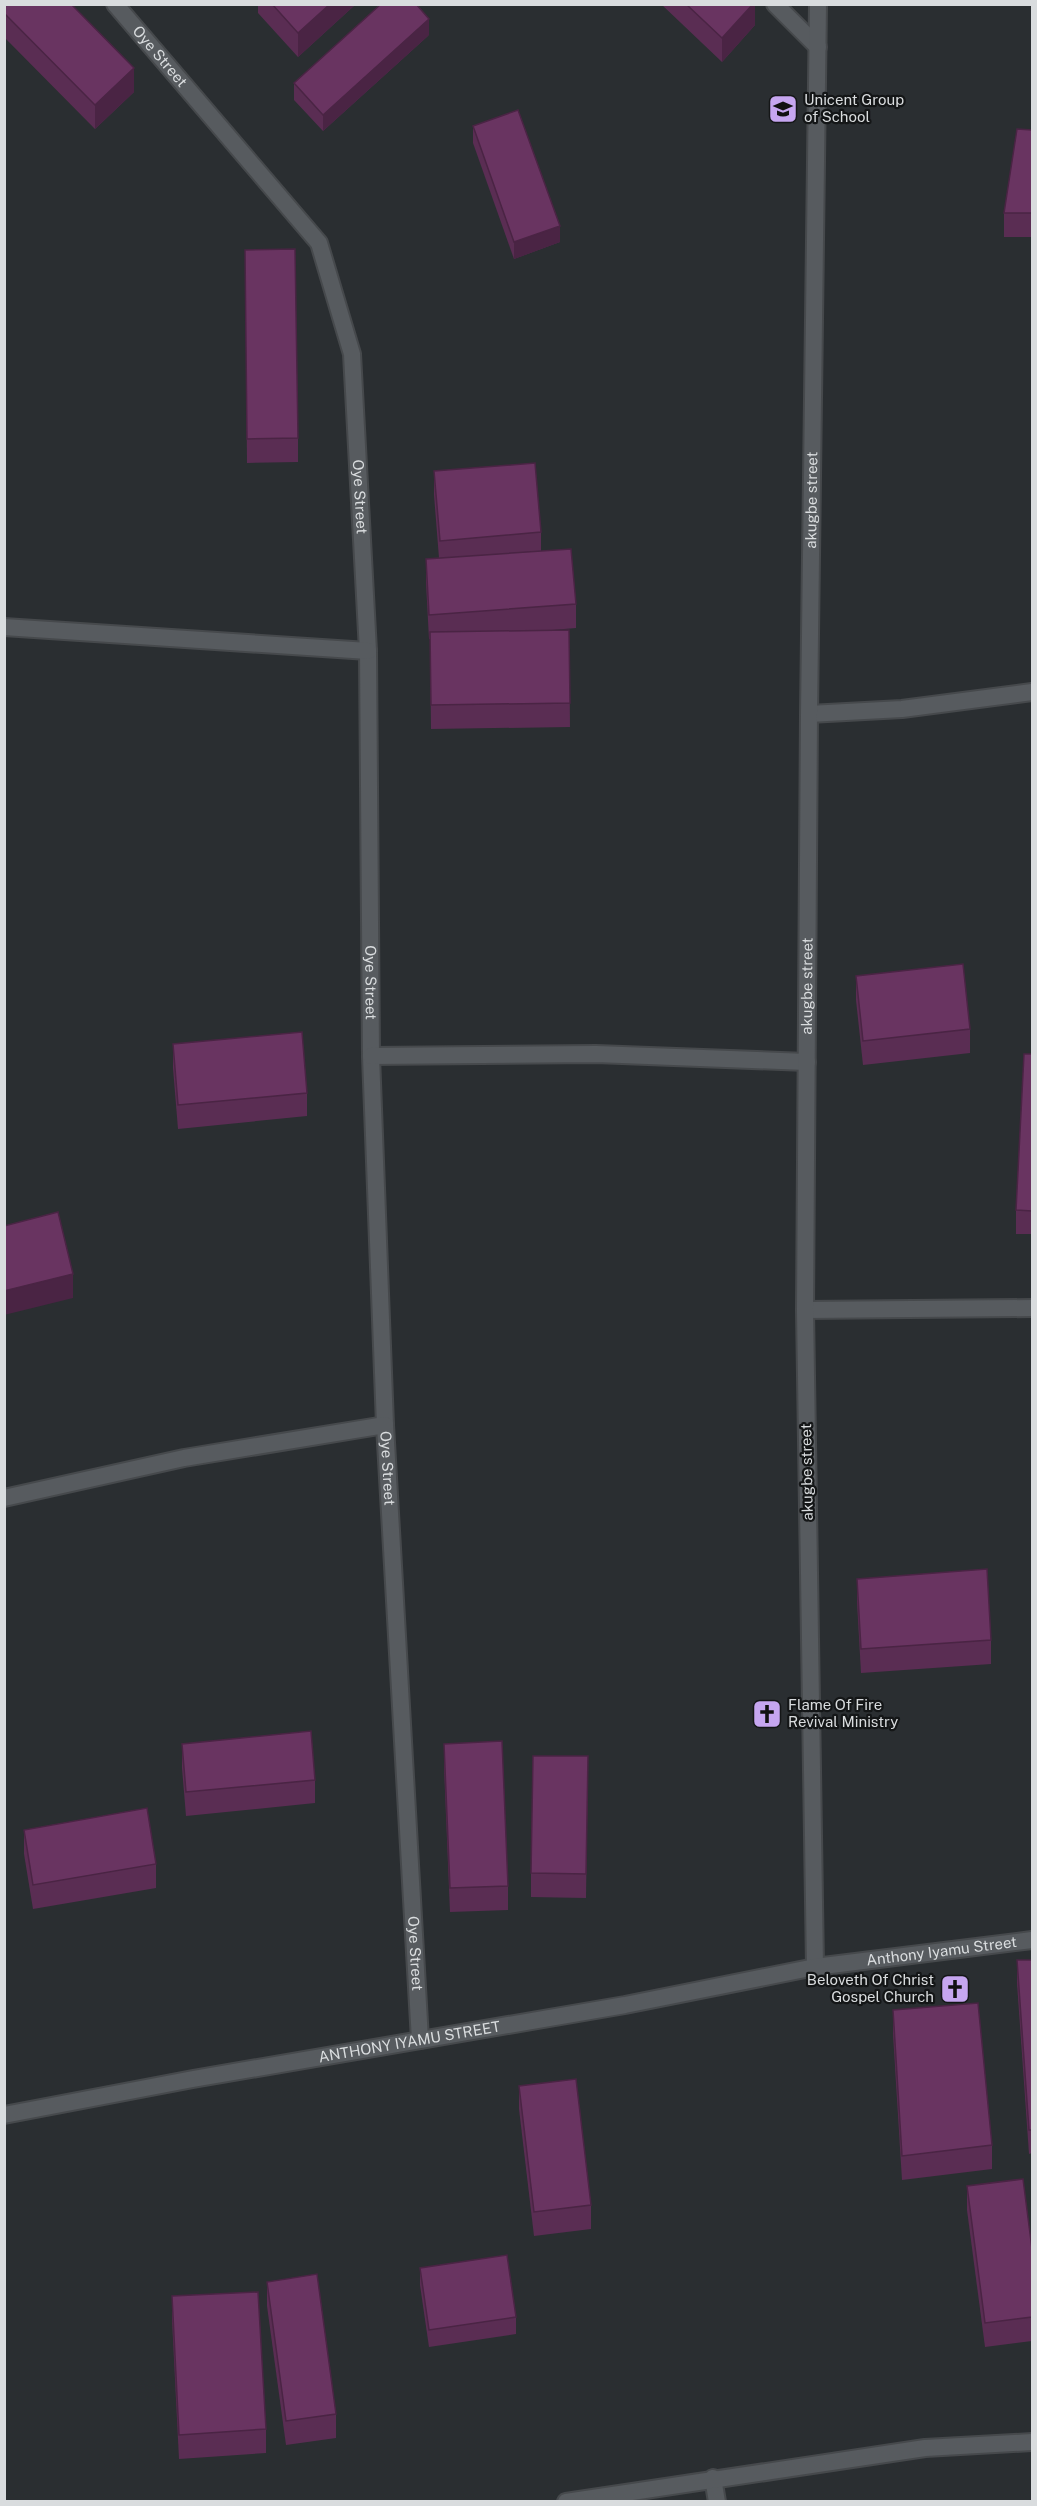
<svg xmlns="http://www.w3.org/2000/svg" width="1037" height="2506" font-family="'Public Sans',sans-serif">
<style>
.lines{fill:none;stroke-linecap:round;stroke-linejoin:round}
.service-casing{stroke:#46494c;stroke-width:20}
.minor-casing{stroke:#46494c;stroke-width:20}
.service{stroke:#575b5f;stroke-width:16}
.minor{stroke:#575b5f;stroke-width:16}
.wall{fill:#5a2d53}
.shaded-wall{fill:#4a2444}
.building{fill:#693461;stroke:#4a2444;stroke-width:1.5}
.labels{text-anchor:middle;stroke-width:4.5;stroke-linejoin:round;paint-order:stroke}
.street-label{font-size:15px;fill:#d9dcde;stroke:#141617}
.poi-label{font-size:15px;fill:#d9dcde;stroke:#141617;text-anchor:start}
</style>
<rect width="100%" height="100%" fill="#2a2e31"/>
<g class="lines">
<g class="service-casing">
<polyline id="service" points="713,2478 717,2502"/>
</g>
<g class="minor-casing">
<g id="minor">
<path id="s1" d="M115,4L319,243L352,354L368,651L371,1056L385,1425L420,2040"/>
<polyline points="775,4 818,47"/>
<polyline points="4,627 368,651"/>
<polyline points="809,714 902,709 1032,692"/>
<polyline points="371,1056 596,1054 807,1062"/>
<polyline points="805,1310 1032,1308"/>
<polyline points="4,1498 184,1458 385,1425"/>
<path id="s2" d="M815,1967L805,1310L809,714L818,4"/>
<path id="s3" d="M4,2115L193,2079L625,2005L815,1967L1032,1940"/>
<polyline points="566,2502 925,2448 1032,2442"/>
</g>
</g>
<use href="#service" class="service"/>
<use href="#minor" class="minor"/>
</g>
<g class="wall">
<polygon points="4,4 134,92 95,129 4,37"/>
<polygon points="258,4 356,4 298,57 258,13"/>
<polygon points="661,4 755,4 755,25 722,62"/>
<polygon points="429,35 323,131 294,100 294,83"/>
<polygon points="473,126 560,242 514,259 473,143"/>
<polygon points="1032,130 1032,237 1004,237 1004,213"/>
<polygon points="245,250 298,438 298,462 247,463"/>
<polygon points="434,471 541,532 541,551 576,604 576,628 541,631 569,630 570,727 431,729 430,639 429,639 426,583 426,559 439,558 434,495"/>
<polygon points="856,976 970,1029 970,1053 863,1065 856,1000"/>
<polygon points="173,1044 307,1093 307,1116 178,1129 173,1068"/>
<polygon points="1032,1054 1032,1234 1016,1234 1016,1210"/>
<polygon points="857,1579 991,1640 991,1664 861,1673 857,1602"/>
<polygon points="182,1744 315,1780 315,1803 186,1816 182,1768"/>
<polygon points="444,1744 508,1886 508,1910 450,1912 444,1768"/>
<polygon points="588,1756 586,1898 531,1897 531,1873"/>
<polygon points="24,1830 156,1864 156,1888 33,1909 24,1854"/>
<polygon points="1017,1960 1032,1960 1032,2153 1029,2154 1017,1983"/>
<polygon points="893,2010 992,2145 992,2169 902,2180 893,2034"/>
<polygon points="519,2086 591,2205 591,2229 534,2236 519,2109"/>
<polygon points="967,2186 1032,2249 1032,2341 985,2347 967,2210"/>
<polygon points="420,2268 516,2317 516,2334 429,2347 420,2285"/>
<polygon points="267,2282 336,2414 336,2438 286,2445 267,2306"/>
<polygon points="172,2296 266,2429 266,2453 179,2459 172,2320"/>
</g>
<g class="shaded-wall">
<polygon points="330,4 356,4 298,57 298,33"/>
<polygon points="753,4 755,4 755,25 722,62 722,38"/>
<polygon points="429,19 429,35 323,131 323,115"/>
<polygon points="134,68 134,92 95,129 95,105"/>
<polygon points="560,226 560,242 514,259 514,242"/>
<polygon points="73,1274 73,1298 4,1315 4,1291"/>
</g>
<g class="building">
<polygon points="4,4 71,4 134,68 95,105 4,13"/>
<polygon points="272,4 330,4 298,33"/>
<polygon points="381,4 416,4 429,19 323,115 294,83"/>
<polygon points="686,4 753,4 722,38"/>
<polygon points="518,110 560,226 514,242 473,126"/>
<polygon points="1017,129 1032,130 1032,213 1004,213"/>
<polygon points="295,249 298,438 247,439 245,250"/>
<polygon points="535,463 541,532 440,541 434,471"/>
<polygon points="571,549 576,604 429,615 426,559"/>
<polygon points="569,630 570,703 431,705 430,632"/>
<polygon points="963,964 970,1029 863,1041 856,976"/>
<polygon points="302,1032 307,1093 178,1105 173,1044"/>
<polygon points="1024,1054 1032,1054 1032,1211 1016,1210"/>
<polygon points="58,1212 73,1274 4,1291 4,1226"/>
<polygon points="987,1569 991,1640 861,1649 857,1579"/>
<polygon points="311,1731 315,1780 186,1792 182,1744"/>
<polygon points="502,1741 508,1886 450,1888 444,1744"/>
<polygon points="533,1756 588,1756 586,1874 531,1873"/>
<polygon points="147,1808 156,1864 33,1885 24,1830"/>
<polygon points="1017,1960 1032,1960 1032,2130 1029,2130"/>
<polygon points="978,2003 992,2145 902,2156 893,2010"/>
<polygon points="576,2079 591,2205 534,2212 519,2086"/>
<polygon points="1023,2179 1032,2249 1032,2317 985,2323 967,2186"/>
<polygon points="507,2255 516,2317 429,2330 420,2268"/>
<polygon points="317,2274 336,2414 286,2421 267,2282"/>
<polygon points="258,2292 266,2429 179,2435 172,2296"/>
</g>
<defs>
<g id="school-square" transform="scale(1.5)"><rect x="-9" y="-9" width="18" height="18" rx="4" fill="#c6a6f0" stroke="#141617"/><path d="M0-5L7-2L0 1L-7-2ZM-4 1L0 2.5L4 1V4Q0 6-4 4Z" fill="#111"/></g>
<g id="church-square" transform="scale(1.5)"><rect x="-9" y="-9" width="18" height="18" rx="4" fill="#c6a6f0" stroke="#141617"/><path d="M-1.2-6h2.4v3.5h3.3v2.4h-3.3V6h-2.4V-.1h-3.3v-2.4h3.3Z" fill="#111"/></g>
</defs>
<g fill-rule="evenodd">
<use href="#school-square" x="783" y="109"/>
<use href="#church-square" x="767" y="1714"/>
<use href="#church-square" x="955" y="1989"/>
</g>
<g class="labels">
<g class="street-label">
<text dy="5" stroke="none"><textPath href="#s1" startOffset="69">Oye Street</textPath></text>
<text dy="5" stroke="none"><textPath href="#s1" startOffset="573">Oye Street</textPath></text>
<text dy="5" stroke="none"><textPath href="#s2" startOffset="1467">akugbe street</textPath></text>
<text dy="5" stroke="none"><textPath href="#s1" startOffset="1059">Oye Street</textPath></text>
<text dy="5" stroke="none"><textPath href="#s2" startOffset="981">akugbe street</textPath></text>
<text dy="5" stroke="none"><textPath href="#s1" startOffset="1545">Oye Street</textPath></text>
<text transform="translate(807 1472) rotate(-91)" y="5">akugbe street</text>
<text dy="5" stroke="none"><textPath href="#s3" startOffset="952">Anthony Iyamu Street</textPath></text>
<text dy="5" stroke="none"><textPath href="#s1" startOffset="2031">Oye Street</textPath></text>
<text dy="5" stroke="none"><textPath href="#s3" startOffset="412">ANTHONY IYAMU STREET</textPath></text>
</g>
<g class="poi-label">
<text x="804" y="105">Unicent Group<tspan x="804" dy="17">of School</tspan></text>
<text x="788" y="1710">Flame Of Fire<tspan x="788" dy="17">Revival Ministry</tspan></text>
<text x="934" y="1985" text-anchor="end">Beloveth Of Christ<tspan x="934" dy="17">Gospel Church</tspan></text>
</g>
</g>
<rect width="1037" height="2506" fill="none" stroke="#d9dcde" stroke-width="12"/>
</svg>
